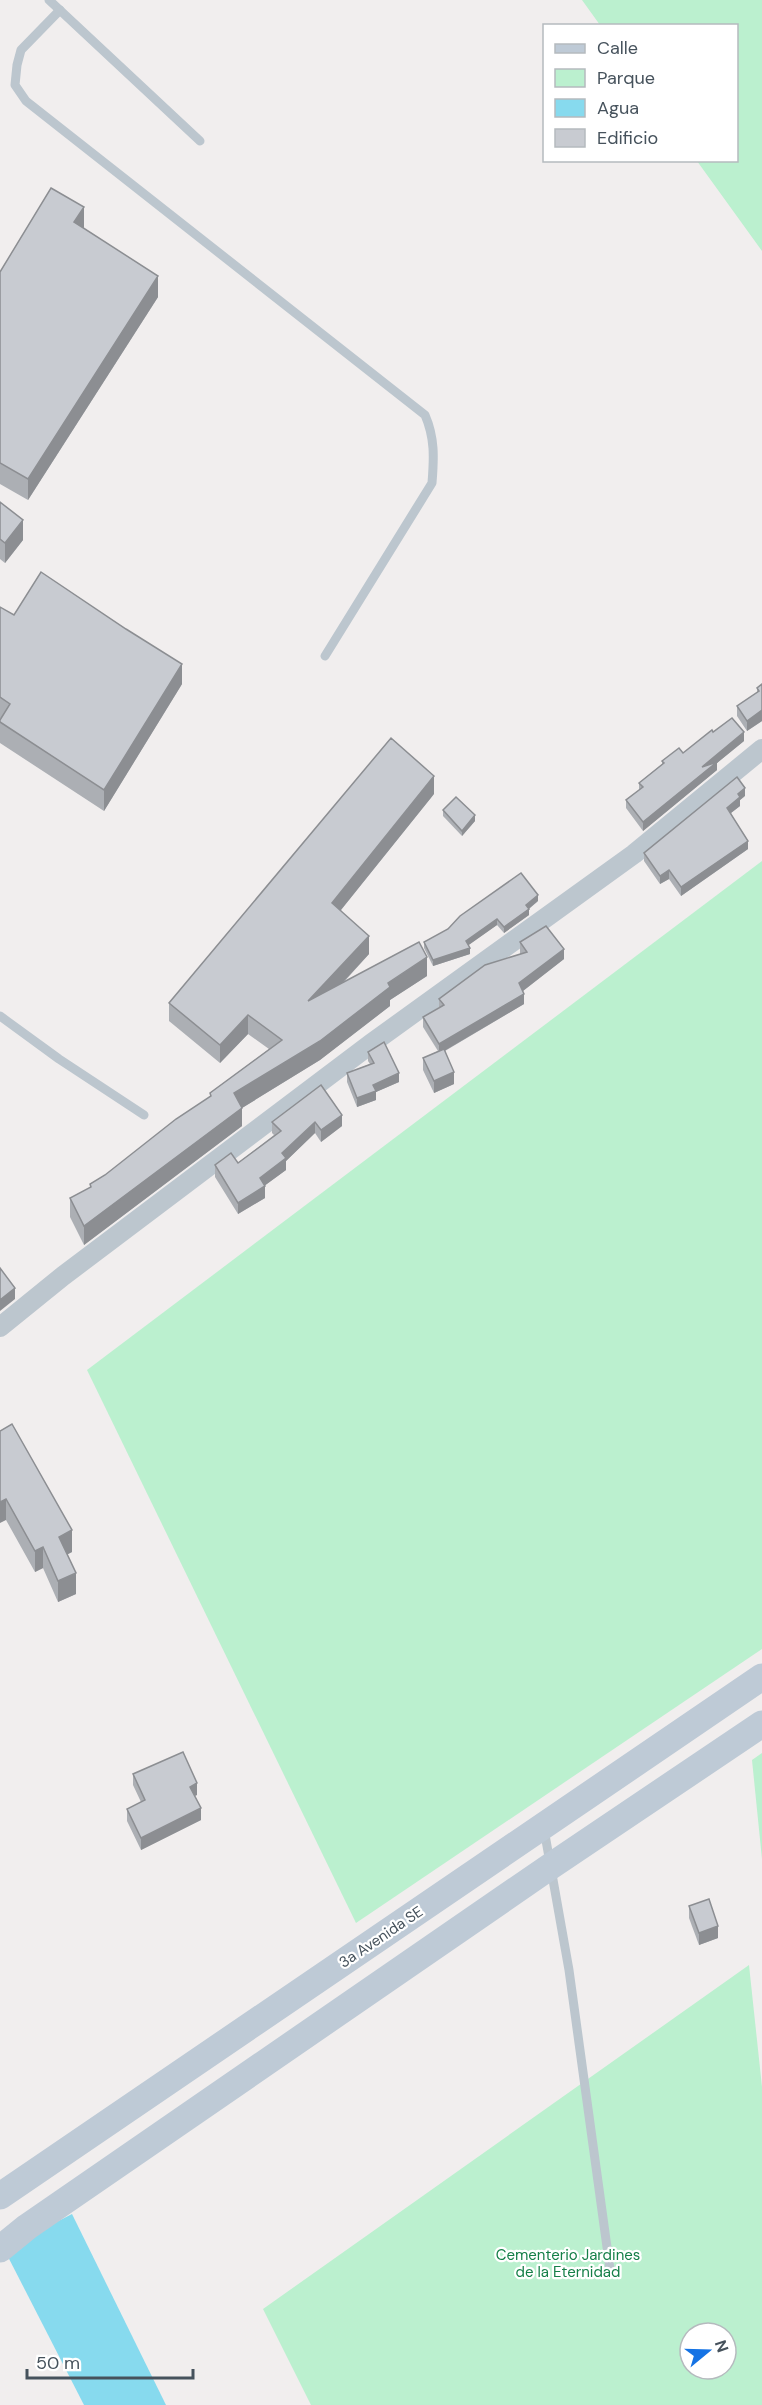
<svg xmlns="http://www.w3.org/2000/svg" width="762" height="2405" font-family="'DM Sans',sans-serif">
<style>
.green{fill:#bbf0cf;fill-rule:evenodd}
.water{fill:#87daee}
.lines{fill:none;stroke-linecap:round;stroke-linejoin:round}
.lane{stroke:#bcc6ce;stroke-width:9}
.street{stroke:#bcc6ce;stroke-width:20}
.secondary{stroke:#becad6;stroke-width:27}
.wall{fill:#acafb4}
.shaded-wall{fill:#8c8e92}
.building{fill:#c8cbd1;stroke:#8c8e92;stroke-width:1.5}
.labels{text-anchor:middle;stroke-width:4.5;stroke-linejoin:round;paint-order:stroke}
.street-label{font-size:15px;fill:#46525c;stroke:#fff}
.park-label{font-size:15px;fill:#157f48;stroke:#fff}
</style>
<rect width="100%" height="100%" fill="#f1eeee"/>
<g class="green">
<polygon points="582,0 762,0 762,251 697,161 736,160 736,26 600,25"/>
<polygon points="762,861 762,1649 356,1923 87,1370"/>
<polygon points="762,1753 762,1859 752,1760"/>
<path d="M749,1965L762,2087V2405H311L263,2309ZM690,2333H726V2369H690Z"/>
</g>
<polygon class="water" points="72,2214 166,2405 84,2405 4,2249"/>
<g class="lines">
<g class="lane">
<polyline points="49,0 200,141"/>
<path d="M60,10L21,50L17,65L15,85L26,101L425,415C435,438 434,458 432,483L325,656"/>
<polyline points="0,1016 59,1059 144,1115"/>
<polyline points="544,1829 569,1970 610,2269"/>
</g>
<polyline class="street" points="0,1327 63,1276 372,1043 634,854 762,749"/>
<g class="secondary">
<polyline points="0,2196 762,1677"/>
<polyline points="0,2249 27,2227 551,1866 762,1724"/>
</g>
</g>
<g class="wall">
<polygon points="84,228 158,297 28,500 0,484 0,272"/>
<polygon points="0,502 23,540 5,563 0,559"/>
<polygon points="0,607 14,615 182,684 104,811 0,743 0,720 1,718 0,718"/>
<polygon points="762,684 762,721 747,731 737,716 737,706 757,693 757,688"/>
<polygon points="744,741 717,763 717,770 643,831 626,808 626,800 639,790 639,783 662,764 662,761 683,753"/>
<polygon points="434,794 341,910 369,954 343,983 427,976 390,1000 390,1006 320,1060 242,1108 242,1126 84,1245 70,1217 70,1198 90,1188 90,1184 105,1175 210,1097 210,1093 269,1049 248,1034 220,1063 169,1021 169,1003"/>
<polygon points="745,796 740,800 740,806 731,813 748,849 681,896 669,879 660,884 644,861 644,853"/>
<polygon points="443,810 475,821 462,836 443,816"/>
<polygon points="538,901 529,909 529,915 504,933 497,925 468,945 470,954 433,966 424,948 424,942"/>
<polygon points="520,942 564,959 523,991 524,1004 445,1051 454,1084 434,1093 423,1070 423,1058 438,1051 423,1027 423,1017 439,1008 439,999 520,954"/>
<polygon points="368,1052 399,1082 376,1092 376,1100 357,1107 347,1082 347,1073 370,1064 368,1061"/>
<polygon points="321,1085 342,1126 321,1142 315,1133 286,1161 286,1170 264,1186 265,1198 238,1214 215,1177 215,1165 238,1163 274,1135 272,1133 272,1122"/>
<polygon points="0,1431 72,1552 67,1554 76,1594 58,1602 43,1568 35,1572 6,1520"/>
<polygon points="133,1774 197,1795 194,1796 201,1820 141,1850 127,1821 127,1809 141,1802 133,1785"/>
<polygon points="689,1906 718,1938 699,1945 689,1918"/>
</g>
<g class="shaded-wall">
<polygon points="84,207 84,228 74,243 74,222"/>
<polygon points="158,276 158,297 28,500 28,479"/>
<polygon points="23,520 23,540 5,563 5,543"/>
<polygon points="182,664 182,684 104,811 104,790"/>
<polygon points="762,710 762,721 747,731 747,721"/>
<polygon points="744,732 744,741 717,763 717,770 643,831 643,822 702,767"/>
<polygon points="434,776 434,794 332,921 332,903"/>
<polygon points="745,788 745,796 740,800 740,806 727,816 727,808 738,794"/>
<polygon points="475,815 475,821 462,836 462,831"/>
<polygon points="748,841 748,849 681,896 681,887"/>
<polygon points="669,870 669,879 660,884 660,876"/>
<polygon points="538,895 538,901 526,911 526,905"/>
<polygon points="529,909 529,915 504,933 504,927"/>
<polygon points="497,919 497,925 466,947 466,941"/>
<polygon points="369,936 369,954 308,1020 308,1001"/>
<polygon points="470,948 470,954 433,966 433,960"/>
<polygon points="564,949 564,959 519,994 519,983"/>
<polygon points="427,957 427,976 390,1000 390,1006 320,1060 242,1108 242,1126 84,1245 84,1226 234,1093 388,983"/>
<polygon points="524,994 524,1004 439,1054 439,1044"/>
<polygon points="248,1015 248,1034 220,1063 220,1045"/>
<polygon points="454,1072 454,1084 434,1093 434,1081"/>
<polygon points="399,1073 399,1082 376,1092 376,1100 357,1107 357,1098 373,1085"/>
<polygon points="342,1115 342,1126 321,1142 321,1130"/>
<polygon points="315,1122 315,1133 286,1161 286,1170 260,1189 260,1178 282,1153"/>
<polygon points="265,1186 265,1198 238,1214 238,1203"/>
<polygon points="15,1288 15,1299 0,1311 0,1300"/>
<polygon points="6,1499 6,1520 0,1523 0,1502"/>
<polygon points="72,1530 72,1552 59,1559 59,1537"/>
<polygon points="43,1547 43,1568 35,1572 35,1551"/>
<polygon points="76,1573 76,1594 58,1602 58,1581"/>
<polygon points="197,1783 197,1795 190,1798 190,1787"/>
<polygon points="201,1808 201,1820 141,1850 141,1838"/>
<polygon points="718,1926 718,1938 699,1945 699,1933"/>
</g>
<g class="building">
<polygon points="51,188 84,207 74,222 158,276 28,479 0,463 0,272"/>
<polygon points="0,502 23,520 5,543 0,539"/>
<polygon points="41,572 126,629 182,664 104,790 0,722 0,720 10,704 0,697 0,607 14,615"/>
<polygon points="762,684 762,710 747,721 737,706 759,691 757,688"/>
<polygon points="732,718 744,732 702,767 717,762 643,822 626,800 643,787 639,783 664,763 662,761 679,748 683,753 712,730 713,732"/>
<polygon points="391,738 434,776 332,903 369,936 308,1001 419,942 427,957 388,983 390,987 320,1041 234,1093 242,1108 84,1226 70,1198 91,1187 90,1184 105,1175 176,1119 211,1096 210,1093 282,1040 248,1015 220,1045 169,1003"/>
<polygon points="737,777 745,788 738,794 740,797 727,808 748,841 681,887 669,870 660,876 644,853"/>
<polygon points="456,797 475,815 462,831 443,810"/>
<polygon points="521,873 538,895 526,905 529,909 504,927 497,919 466,941 470,948 433,960 424,942 448,929 460,916"/>
<polygon points="546,926 564,949 519,983 524,994 439,1044 423,1017 444,1005 439,999 485,965 527,952 520,942"/>
<polygon points="384,1042 399,1073 373,1085 376,1091 357,1098 347,1073 374,1063 368,1052"/>
<polygon points="444,1049 454,1072 434,1081 423,1058"/>
<polygon points="321,1085 342,1115 321,1130 315,1122 282,1153 286,1158 260,1178 265,1186 238,1203 215,1165 231,1153 238,1163 281,1131 272,1122"/>
<polygon points="0,1268 15,1288 0,1300"/>
<polygon points="12,1424 72,1530 59,1537 76,1573 58,1581 43,1547 35,1551 6,1499 0,1502 0,1431"/>
<polygon points="183,1752 197,1783 190,1787 201,1808 141,1838 127,1809 145,1800 133,1774"/>
<polygon points="709,1899 718,1926 699,1933 689,1906"/>
</g>
<g class="labels">
<g class="street-label">
<text transform="translate(381 1937) rotate(-34)" y="5">3a Avenida SE</text>
</g>
<g class="park-label">
<text x="568" y="2260">Cementerio Jardines<tspan x="568" dy="17">de la Eternidad</tspan></text>
</g>
</g>
<rect x="543" y="24" width="195" height="138" fill="#ffffff" stroke="#b5babe" stroke-width="1.5"/>
<rect x="555" y="44" width="30" height="9" fill="#becad6" stroke="#b5babe" stroke-width="1.5"/>
<text x="597" y="54" font-size="18" fill="#46525c">Calle</text>
<rect x="555" y="69" width="30" height="18" fill="#bbf0cf" stroke="#b5babe" stroke-width="1.5"/>
<text x="597" y="84" font-size="18" fill="#46525c">Parque</text>
<rect x="555" y="99" width="30" height="18" fill="#87daee" stroke="#b5babe" stroke-width="1.5"/>
<text x="597" y="114" font-size="18" fill="#46525c">Agua</text>
<rect x="555" y="129" width="30" height="18" fill="#c8cbd1" stroke="#b5babe" stroke-width="1.5"/>
<text x="597" y="144" font-size="18" fill="#46525c">Edificio</text>
<g transform="translate(708 2351) rotate(71)"><circle r="28" fill="#ffffff" stroke="#b5babe" stroke-width="1.5"/>
<path d="M0-4.5L10 22L0 15L-10 22Z" fill="#1573e4"/>
<text y="-9" font-size="16" font-weight="bold" text-anchor="middle" fill="#46525c">N</text>
</g>
<path d="M27 2369v9h166v-9" fill="none" stroke="#46525c" stroke-width="3"/>
<text x="36" y="2369" font-size="18" fill="#46525c" stroke="#ffffff" stroke-width="4.5" paint-order="stroke">50 m</text>
</svg>
